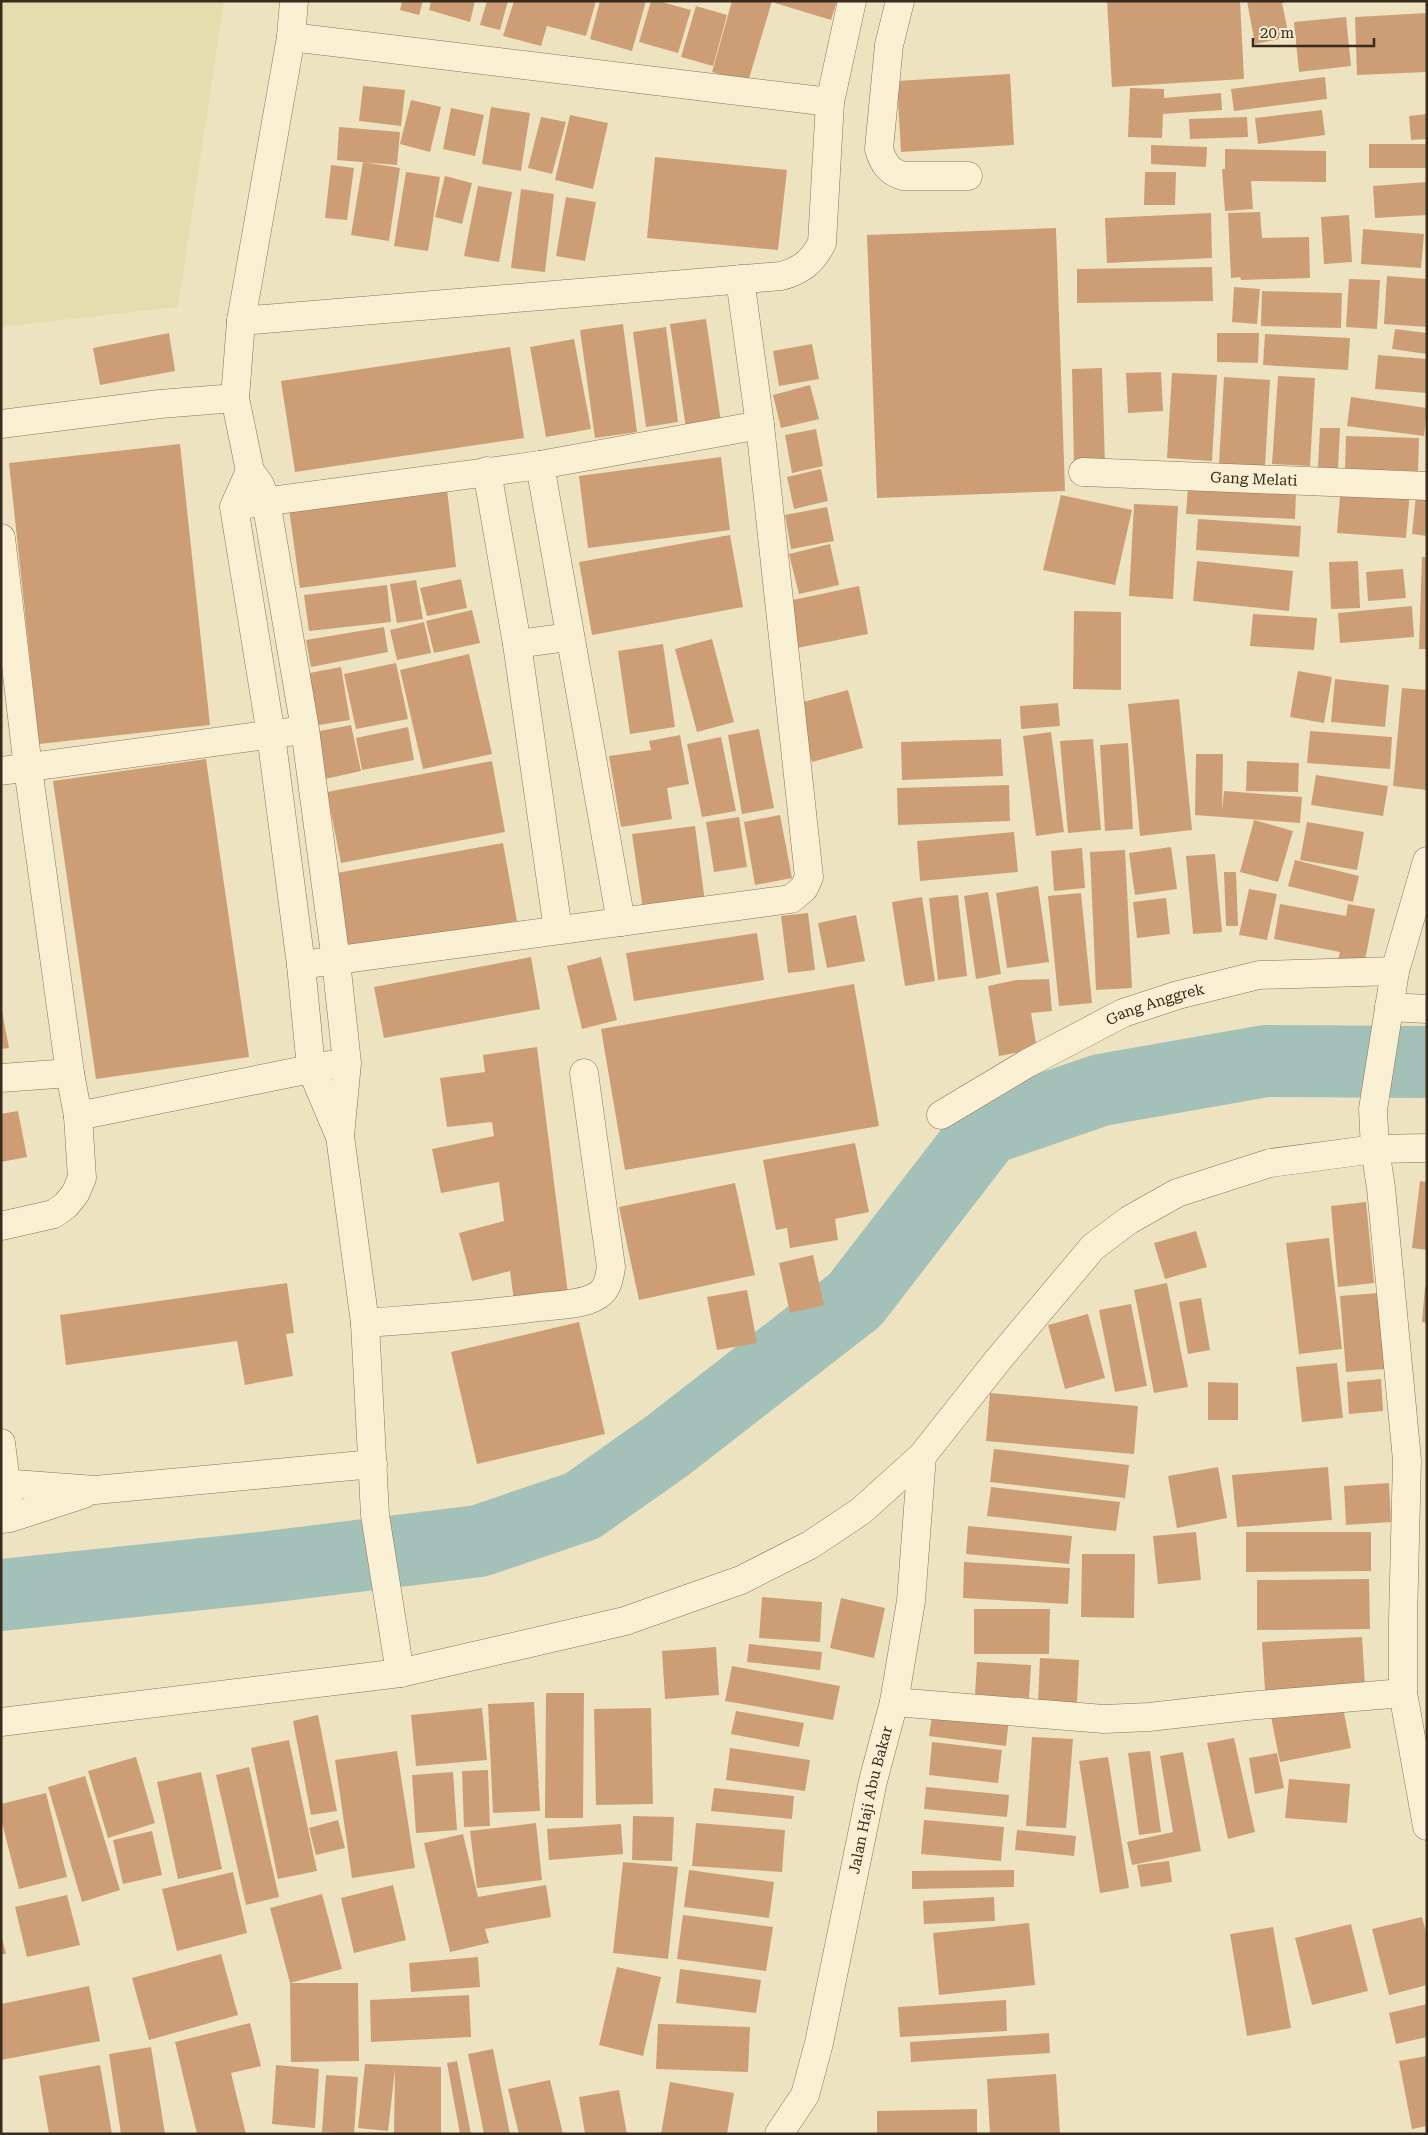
<svg xmlns="http://www.w3.org/2000/svg" width="1428" height="2135" font-family="'Roboto Serif',serif">
<style>
.farmland{fill:#e4deae}
.lines{fill:none;stroke-linecap:round;stroke-linejoin:round}
.river{stroke:#a3c0b9;stroke-width:72}
.building{fill:#cd9e75}
.minor-casing{stroke:#887358;stroke-width:29}
.minor{stroke:#f9f0d3;stroke-width:28}
.labels{text-anchor:middle;stroke-width:5;stroke-linejoin:round;paint-order:stroke}
.street-label{font-size:15px;fill:#372b1d;stroke:#f6ecd0}
</style>
<rect width="100%" height="100%" fill="#eee3c0"/>
<polygon class="farmland" points="1,1 224,1 178,307 1,327"/>
<g class="lines">
<polyline class="river" points="1,1595 260,1568 479,1541 582,1506 667,1446 855,1300 987,1129 1101,1090 1266,1061 1427,1062"/>
</g>
<g class="building">
<polygon points="402,1 423,1 419,15 400,10"/>
<polygon points="431,1 475,1 470,22 429,10"/>
<polygon points="487,1 508,1 500,30 480,25"/>
<polygon points="514,1 596,1 586,36 547,26 541,46 503,36"/>
<polygon points="600,1 646,1 632,51 590,39"/>
<polygon points="651,1 658,1 691,10 678,53 639,42"/>
<polygon points="732,1 772,1 748,82 712,72"/>
<polygon points="776,1 837,1 831,20 775,3"/>
<polygon points="1107,1 1240,1 1244,79 1112,87"/>
<polygon points="1247,1 1291,1 1282,3 1289,37 1255,44"/>
<polygon points="696,6 727,15 713,66 681,57"/>
<polygon points="1427,13 1427,72 1357,75 1355,17"/>
<polygon points="1346,17 1351,66 1299,72 1294,22"/>
<polygon points="1010,74 1014,145 901,152 897,81"/>
<polygon points="1325,77 1327,99 1234,111 1231,89"/>
<polygon points="363,86 405,90 401,126 359,121"/>
<polygon points="1130,88 1164,89 1164,98 1221,93 1222,110 1163,114 1162,138 1128,137"/>
<polygon points="411,100 441,107 430,152 400,144"/>
<polygon points="491,107 530,113 521,171 482,164"/>
<polygon points="451,108 484,115 475,156 443,149"/>
<polygon points="1322,110 1325,135 1258,144 1255,118"/>
<polygon points="1427,114 1427,139 1411,140 1409,116"/>
<polygon points="570,115 608,123 593,189 555,180"/>
<polygon points="541,117 566,122 552,174 528,168"/>
<polygon points="1247,117 1248,137 1190,139 1189,119"/>
<polygon points="339,127 400,132 397,165 337,160"/>
<rect x="1369" y="144" width="58" height="24"/>
<polygon points="1151,145 1207,147 1206,167 1151,164"/>
<polygon points="1225,149 1326,151 1326,182 1251,181 1253,209 1225,211 1222,169 1225,169"/>
<polygon points="655,157 787,170 778,250 647,238"/>
<polygon points="363,162 400,168 389,241 351,235"/>
<polygon points="331,165 354,168 347,220 325,218"/>
<polygon points="406,172 440,177 428,251 394,246"/>
<polygon points="1145,172 1176,172 1175,205 1144,205"/>
<polygon points="445,176 472,183 462,224 435,217"/>
<polygon points="1427,182 1427,215 1375,218 1373,186"/>
<polygon points="478,186 512,192 499,262 464,256"/>
<polygon points="521,189 554,194 545,272 511,268"/>
<polygon points="566,197 596,202 585,261 556,256"/>
<polygon points="1260,212 1262,238 1309,237 1310,278 1241,280 1240,277 1231,278 1228,213"/>
<polygon points="1211,213 1212,258 1107,263 1105,218"/>
<polygon points="1349,215 1352,262 1324,264 1321,217"/>
<polygon points="1056,228 1065,491 877,498 867,235"/>
<polygon points="1363,229 1424,234 1421,268 1361,264"/>
<polygon points="1212,267 1213,301 1077,303 1077,269"/>
<polygon points="1387,276 1427,279 1427,327 1384,324"/>
<polygon points="1349,279 1380,280 1377,329 1346,327"/>
<polygon points="1234,287 1260,289 1257,324 1232,322"/>
<polygon points="1262,291 1342,293 1341,328 1261,326"/>
<polygon points="706,319 721,422 686,428 670,324"/>
<polygon points="623,324 637,432 595,438 580,330"/>
<polygon points="666,327 678,422 646,427 633,332"/>
<polygon points="1395,329 1427,333 1427,354 1392,349"/>
<polygon points="169,333 175,371 100,385 93,348"/>
<polygon points="1217,333 1259,333 1258,363 1217,362"/>
<polygon points="1265,334 1350,338 1348,370 1263,365"/>
<polygon points="574,339 591,429 546,437 530,347"/>
<polygon points="812,344 819,379 779,386 773,351"/>
<polygon points="510,347 524,438 295,472 281,381"/>
<polygon points="1378,355 1427,359 1427,393 1375,389"/>
<polygon points="1102,368 1105,465 1074,466 1072,369"/>
<polygon points="1161,372 1163,411 1128,413 1126,373"/>
<polygon points="1172,373 1217,375 1212,461 1167,458"/>
<polygon points="1278,376 1315,378 1310,466 1272,464"/>
<polygon points="1224,377 1270,380 1265,466 1219,464"/>
<polygon points="810,385 819,419 781,428 773,395"/>
<polygon points="1351,397 1427,408 1424,436 1347,426"/>
<polygon points="1320,428 1340,428 1338,469 1318,467"/>
<polygon points="816,429 823,466 792,473 785,435"/>
<polygon points="1346,436 1419,438 1418,471 1345,469"/>
<polygon points="180,444 210,725 39,744 9,463"/>
<polygon points="721,457 730,530 588,548 579,476"/>
<polygon points="821,469 828,501 794,509 787,477"/>
<polygon points="1341,484 1410,490 1406,538 1337,533"/>
<polygon points="1188,487 1296,492 1295,519 1186,514"/>
<polygon points="447,489 456,567 300,588 289,509"/>
<polygon points="1061,495 1132,510 1115,585 1043,570"/>
<polygon points="1416,495 1427,496 1427,536 1412,534"/>
<polygon points="1134,504 1178,506 1173,599 1129,596"/>
<polygon points="827,507 834,541 791,549 785,515"/>
<polygon points="1198,519 1301,526 1299,557 1196,550"/>
<polygon points="730,535 743,607 592,635 579,562"/>
<polygon points="830,544 839,585 799,594 789,554"/>
<polygon points="1422,557 1427,557 1427,649 1419,649"/>
<polygon points="1197,561 1293,571 1289,611 1193,601"/>
<polygon points="1358,561 1360,608 1331,609 1329,562"/>
<polygon points="1403,569 1406,598 1368,601 1366,572"/>
<polygon points="461,579 467,608 427,616 420,588"/>
<polygon points="416,580 423,619 397,623 390,584"/>
<polygon points="387,585 391,622 309,631 304,595"/>
<polygon points="859,586 868,634 797,648 788,601"/>
<polygon points="1412,606 1414,637 1340,643 1338,613"/>
<polygon points="472,610 480,643 434,653 426,621"/>
<polygon points="1074,611 1121,612 1121,690 1073,689"/>
<polygon points="1253,614 1317,618 1314,650 1250,646"/>
<polygon points="424,622 431,653 397,660 390,630"/>
<polygon points="384,627 388,652 311,667 306,640"/>
<polygon points="712,639 734,722 697,732 675,649"/>
<polygon points="663,644 675,727 630,734 618,651"/>
<polygon points="469,654 492,754 423,769 400,670"/>
<polygon points="396,663 408,719 356,729 344,674"/>
<polygon points="341,667 350,720 313,726 304,674"/>
<polygon points="1298,671 1332,677 1324,723 1290,717"/>
<polygon points="1335,679 1389,685 1385,727 1331,722"/>
<polygon points="1402,688 1427,690 1427,790 1393,786"/>
<polygon points="848,690 863,748 812,762 796,704"/>
<polygon points="1179,699 1192,830 1140,836 1128,704"/>
<polygon points="1058,703 1060,726 1021,729 1020,706"/>
<polygon points="351,725 361,771 325,779 315,732"/>
<polygon points="408,727 414,760 362,770 356,738"/>
<polygon points="759,729 774,808 742,814 728,735"/>
<polygon points="1310,731 1392,737 1390,769 1307,763"/>
<polygon points="1051,732 1064,832 1036,836 1023,736"/>
<polygon points="680,735 689,784 667,788 672,819 621,827 609,756 651,750 649,741"/>
<polygon points="721,737 736,811 702,817 687,744"/>
<polygon points="1001,739 1003,776 902,780 901,742"/>
<polygon points="1093,739 1101,830 1068,833 1060,741"/>
<polygon points="1128,743 1133,829 1105,831 1100,745"/>
<polygon points="1196,754 1223,754 1222,811 1224,791 1302,797 1300,823 1195,815"/>
<polygon points="206,759 249,1057 96,1079 53,781"/>
<polygon points="492,761 505,832 341,863 327,792"/>
<polygon points="1247,761 1299,763 1298,792 1246,791"/>
<polygon points="1316,775 1388,786 1383,816 1311,805"/>
<polygon points="1009,785 1010,821 898,825 897,788"/>
<polygon points="780,815 792,878 755,885 744,822"/>
<polygon points="739,817 747,867 714,872 706,822"/>
<polygon points="1254,820 1293,831 1278,882 1240,872"/>
<polygon points="1307,822 1364,832 1357,870 1300,860"/>
<polygon points="695,826 705,902 643,910 632,834"/>
<polygon points="1014,832 1018,872 920,881 917,841"/>
<polygon points="503,843 517,921 345,951 331,874"/>
<polygon points="1171,847 1177,889 1135,895 1129,853"/>
<polygon points="1082,848 1085,888 1054,891 1051,851"/>
<polygon points="1125,850 1132,988 1096,990 1090,852"/>
<polygon points="1215,854 1222,932 1193,934 1186,856"/>
<polygon points="1295,860 1359,876 1353,902 1288,886"/>
<polygon points="1224,872 1236,872 1238,926 1226,926"/>
<polygon points="1038,886 1049,962 1007,968 996,893"/>
<polygon points="1249,889 1277,894 1267,940 1239,935"/>
<polygon points="988,892 1001,974 976,979 964,896"/>
<polygon points="1081,893 1092,1003 1059,1006 1048,896"/>
<polygon points="958,895 967,976 938,980 929,898"/>
<polygon points="922,897 935,981 905,986 892,902"/>
<polygon points="1166,898 1170,934 1137,938 1133,902"/>
<polygon points="1280,904 1346,916 1348,904 1375,909 1364,965 1338,960 1340,952 1274,939"/>
<polygon points="808,913 815,970 788,973 781,916"/>
<polygon points="856,915 865,961 827,968 818,923"/>
<polygon points="757,933 764,980 634,1001 626,953"/>
<polygon points="531,957 540,1009 384,1038 374,987"/>
<polygon points="601,957 617,1020 582,1029 567,966"/>
<polygon points="1049,979 1052,1011 1031,1013 1037,1049 999,1056 988,986 1016,980"/>
<polygon points="854,984 879,1126 625,1170 601,1029"/>
<polygon points="1,1006 9,1048 1,1049"/>
<polygon points="537,1047 568,1294 514,1301 510,1271 472,1281 459,1233 504,1221 499,1182 441,1193 432,1149 494,1136 492,1122 447,1127 440,1078 485,1072 483,1055"/>
<polygon points="18,1111 27,1157 1,1162 1,1114"/>
<polygon points="855,1143 869,1212 835,1219 838,1240 790,1248 787,1228 776,1230 763,1160"/>
<polygon points="1420,1181 1427,1182 1427,1250 1412,1248"/>
<polygon points="735,1183 755,1275 639,1300 619,1207"/>
<polygon points="1366,1202 1374,1283 1338,1287 1331,1206"/>
<polygon points="1196,1231 1207,1267 1165,1279 1154,1243"/>
<polygon points="1329,1238 1342,1349 1299,1354 1286,1243"/>
<polygon points="813,1255 824,1305 790,1313 779,1263"/>
<polygon points="287,1283 294,1333 286,1334 293,1376 245,1385 237,1341 66,1365 60,1315"/>
<polygon points="1167,1283 1188,1387 1154,1393 1134,1290"/>
<polygon points="1425,1287 1427,1287 1427,1323 1422,1322"/>
<polygon points="747,1290 757,1343 717,1350 707,1297"/>
<polygon points="1379,1293 1385,1369 1346,1372 1340,1296"/>
<polygon points="1201,1298 1210,1350 1188,1354 1179,1302"/>
<polygon points="1131,1304 1147,1386 1115,1392 1099,1310"/>
<polygon points="1088,1314 1105,1378 1065,1389 1048,1325"/>
<polygon points="579,1322 605,1434 477,1464 451,1352"/>
<polygon points="1337,1363 1343,1418 1302,1422 1296,1367"/>
<polygon points="1381,1379 1383,1411 1349,1414 1347,1382"/>
<polygon points="1208,1382 1238,1383 1238,1420 1208,1420"/>
<polygon points="990,1393 1138,1406 1134,1454 986,1441"/>
<polygon points="994,1449 1129,1465 1125,1498 990,1482"/>
<polygon points="1218,1467 1227,1518 1177,1528 1168,1476"/>
<polygon points="1328,1467 1332,1520 1237,1527 1232,1475"/>
<polygon points="1389,1483 1391,1522 1346,1525 1344,1486"/>
<polygon points="991,1487 1120,1502 1116,1531 987,1516"/>
<polygon points="968,1526 1072,1536 1069,1564 966,1554"/>
<polygon points="1196,1532 1201,1580 1158,1584 1153,1536"/>
<polygon points="1246,1532 1371,1532 1371,1571 1246,1572"/>
<polygon points="1082,1554 1135,1554 1134,1618 1081,1617"/>
<polygon points="964,1562 1070,1568 1068,1604 963,1598"/>
<polygon points="1369,1579 1370,1629 1257,1630 1257,1580"/>
<polygon points="762,1597 822,1602 820,1642 759,1638"/>
<polygon points="841,1598 885,1608 874,1658 830,1648"/>
<polygon points="974,1609 1050,1609 1049,1654 974,1654"/>
<polygon points="1362,1637 1365,1686 1265,1691 1262,1642"/>
<polygon points="749,1644 822,1652 820,1670 747,1662"/>
<polygon points="716,1647 719,1695 665,1699 662,1651"/>
<polygon points="1040,1658 1079,1660 1077,1703 1038,1702"/>
<polygon points="977,1662 1031,1665 1029,1698 975,1695"/>
<polygon points="732,1666 840,1686 833,1720 725,1701"/>
<polygon points="546,1693 584,1693 583,1818 545,1818"/>
<polygon points="534,1702 540,1811 493,1813 488,1704"/>
<polygon points="1342,1703 1351,1748 1280,1762 1271,1717"/>
<polygon points="482,1708 487,1760 416,1766 411,1715"/>
<polygon points="651,1708 653,1804 596,1805 594,1709"/>
<polygon points="933,1709 1009,1719 1006,1746 929,1736"/>
<polygon points="736,1711 804,1723 799,1747 731,1734"/>
<polygon points="318,1715 337,1811 311,1815 293,1721"/>
<polygon points="1032,1737 1073,1739 1066,1828 1026,1826"/>
<polygon points="1234,1738 1255,1832 1228,1839 1207,1743"/>
<polygon points="289,1740 317,1871 278,1879 251,1748"/>
<polygon points="932,1742 1002,1750 998,1783 929,1775"/>
<polygon points="730,1748 810,1760 805,1791 726,1780"/>
<polygon points="397,1751 415,1868 352,1878 335,1760"/>
<polygon points="1150,1751 1161,1832 1139,1835 1128,1753"/>
<polygon points="1183,1752 1201,1851 1132,1865 1127,1842 1173,1832 1160,1756"/>
<polygon points="1277,1753 1284,1788 1255,1794 1249,1758"/>
<polygon points="136,1757 155,1823 108,1838 88,1771"/>
<polygon points="1108,1757 1129,1888 1100,1893 1079,1761"/>
<polygon points="249,1767 279,1897 246,1905 216,1775"/>
<polygon points="488,1770 490,1826 464,1827 462,1771"/>
<polygon points="201,1772 222,1869 178,1879 157,1782"/>
<polygon points="453,1772 457,1830 416,1833 412,1775"/>
<polygon points="85,1776 120,1890 82,1902 48,1787"/>
<polygon points="1289,1779 1350,1784 1347,1823 1285,1818"/>
<polygon points="926,1787 1009,1795 1007,1817 924,1809"/>
<polygon points="714,1788 794,1796 792,1819 711,1811"/>
<polygon points="46,1793 67,1877 19,1889 1,1819 1,1804"/>
<polygon points="633,1816 674,1817 672,1861 632,1860"/>
<polygon points="338,1820 345,1848 316,1855 309,1828"/>
<polygon points="924,1820 1004,1827 1001,1861 921,1854"/>
<polygon points="536,1823 542,1880 477,1888 470,1831"/>
<polygon points="696,1823 785,1830 782,1872 692,1866"/>
<polygon points="621,1824 623,1854 549,1860 547,1829"/>
<polygon points="1017,1830 1076,1836 1074,1856 1015,1850"/>
<polygon points="152,1831 162,1875 123,1884 113,1840"/>
<polygon points="463,1834 478,1897 546,1885 551,1917 485,1929 489,1943 450,1952 424,1843"/>
<polygon points="1169,1861 1172,1882 1141,1887 1137,1865"/>
<polygon points="623,1862 678,1867 668,1959 613,1953"/>
<polygon points="689,1870 774,1882 769,1918 684,1907"/>
<polygon points="1014,1870 1014,1887 912,1889 912,1871"/>
<polygon points="233,1872 247,1933 177,1951 162,1889"/>
<polygon points="393,1885 406,1940 354,1953 341,1898"/>
<polygon points="322,1894 342,1969 290,1983 270,1908"/>
<polygon points="67,1895 80,1945 27,1957 15,1907"/>
<polygon points="994,1897 995,1921 924,1924 923,1901"/>
<polygon points="683,1915 773,1927 766,1971 677,1959"/>
<polygon points="1422,1917 1427,1936 1427,1985 1389,1995 1372,1929"/>
<polygon points="1029,1923 1035,1985 939,1995 933,1933"/>
<polygon points="1351,1924 1368,1991 1312,2005 1295,1938"/>
<polygon points="1273,1927 1291,2028 1247,2036 1230,1934"/>
<polygon points="1,1935 6,1954 1,1954"/>
<polygon points="221,1954 238,2015 149,2040 132,1978"/>
<polygon points="478,1957 480,1987 411,1992 409,1963"/>
<polygon points="617,1967 661,1977 643,2056 599,2045"/>
<polygon points="680,1969 761,1980 756,2013 676,2003"/>
<polygon points="290,1983 358,1983 359,2061 291,2062"/>
<polygon points="89,1986 100,2041 1,2060 1,2004"/>
<polygon points="469,1995 471,2037 371,2042 370,2000"/>
<polygon points="1006,2000 1007,2031 900,2037 898,2007"/>
<polygon points="1427,2004 1427,2037 1396,2044 1389,2013"/>
<polygon points="250,2023 261,2066 231,2073 246,2134 197,2134 175,2042"/>
<polygon points="658,2024 750,2027 748,2072 656,2069"/>
<polygon points="1049,2033 1050,2053 911,2062 910,2042"/>
<polygon points="151,2047 165,2134 121,2134 109,2054"/>
<polygon points="493,2049 510,2134 484,2134 468,2054"/>
<polygon points="1427,2056 1427,2126 1412,2129 1399,2061"/>
<polygon points="457,2061 471,2134 460,2134 447,2063"/>
<polygon points="365,2064 441,2067 441,2134 394,2134 395,2069 388,2131 358,2128"/>
<polygon points="100,2065 112,2134 49,2134 39,2076"/>
<polygon points="276,2065 319,2069 315,2128 272,2124"/>
<polygon points="1056,2074 1060,2134 990,2134 987,2079"/>
<polygon points="326,2075 358,2077 354,2134 322,2132"/>
<polygon points="550,2080 563,2134 519,2134 508,2089"/>
<polygon points="670,2082 734,2093 727,2134 661,2134"/>
<polygon points="619,2090 627,2134 585,2134 579,2097"/>
<polygon points="977,2109 977,2134 877,2134 877,2111"/>
</g>
<g class="lines">
<g class="minor-casing">
<g id="minor">
<polyline points="294,1 291,37 241,321 235,398 250,471 260,485 266,501 305,729 336,961 347,1063 340,1136 365,1323 375,1515 400,1673"/>
<path d="M900,1L889,45L879,149C883,163 889,172 903,176H968"/>
<polyline points="291,37 830,102"/>
<path d="M241,321L781,276C801,271 813,261 822,243L830,102L852,1"/>
<polyline points="1,424 160,404 235,398"/>
<polyline points="540,465 621,922"/>
<polyline points="250,471 234,507 271,735 301,965 311,1068 338,1132"/>
<polyline points="487,471 517,644 558,930"/>
<path id="s1" d="M1083,472L1427,486"/>
<polyline points="248,504 540,465 760,425"/>
<polyline points="1,538 28,768 70,1073 78,1116 82,1178 75,1194 66,1205 54,1214 1,1226"/>
<polyline points="517,644 569,637"/>
<polyline points="1,771 289,732"/>
<polyline points="1427,861 1395,971 1373,1109 1375,1149 1381,1188 1407,1460 1403,1620 1403,1693 1427,1826"/>
<polyline points="301,965 791,899 804,888 809,877 760,425 740,279"/>
<polyline points="1389,1007 1427,1009"/>
<polyline points="1,1078 70,1073"/>
<path id="s2" d="M941,1115L1028,1063L1123,1013L1178,995L1259,975L1395,971"/>
<polyline points="78,1116 330,1065"/>
<path d="M365,1323C424,1319 482,1315 540,1307C556,1305 578,1305 593,1298C607,1292 609,1281 611,1267L584,1073"/>
<polyline points="1,1443 8,1499"/>
<polyline points="1,1483 95,1490 373,1464"/>
<polyline points="1,1519 10,1518 84,1494"/>
<polyline points="894,1702 1104,1719 1149,1717 1247,1706 1403,1693"/>
<polyline points="1,1722 400,1673 625,1621 741,1580 810,1545 861,1511 922,1456 998,1360 1093,1247 1129,1220 1177,1193 1270,1163 1375,1149 1427,1148"/>
<path id="s3" d="M779,2134L805,2095L819,2043L873,1781L894,1702L911,1601L922,1456"/>
</g>
</g>
<use href="#minor" class="minor"/>
</g>
<g class="labels">
<g class="street-label">
<text dy="5" stroke="none"><textPath href="#s1" startOffset="171">Gang Melati</textPath></text>
<text dy="5" stroke="none"><textPath href="#s2" startOffset="242">Gang Anggrek</textPath></text>
<text dy="5" stroke="none"><textPath href="#s3" startOffset="349">Jalan Haji Abu Bakar</textPath></text>
</g>
</g>
<rect width="1428" height="2135" fill="none" stroke="#372b1d" stroke-width="5"/>
<path d="M1253 38v8h121v-8" fill="none" stroke="#372b1d" stroke-width="2.5"/>
<text x="1260" y="38" font-size="15" fill="#372b1d" stroke="#f6ecd0" stroke-width="4" paint-order="stroke">20 m</text>
</svg>
